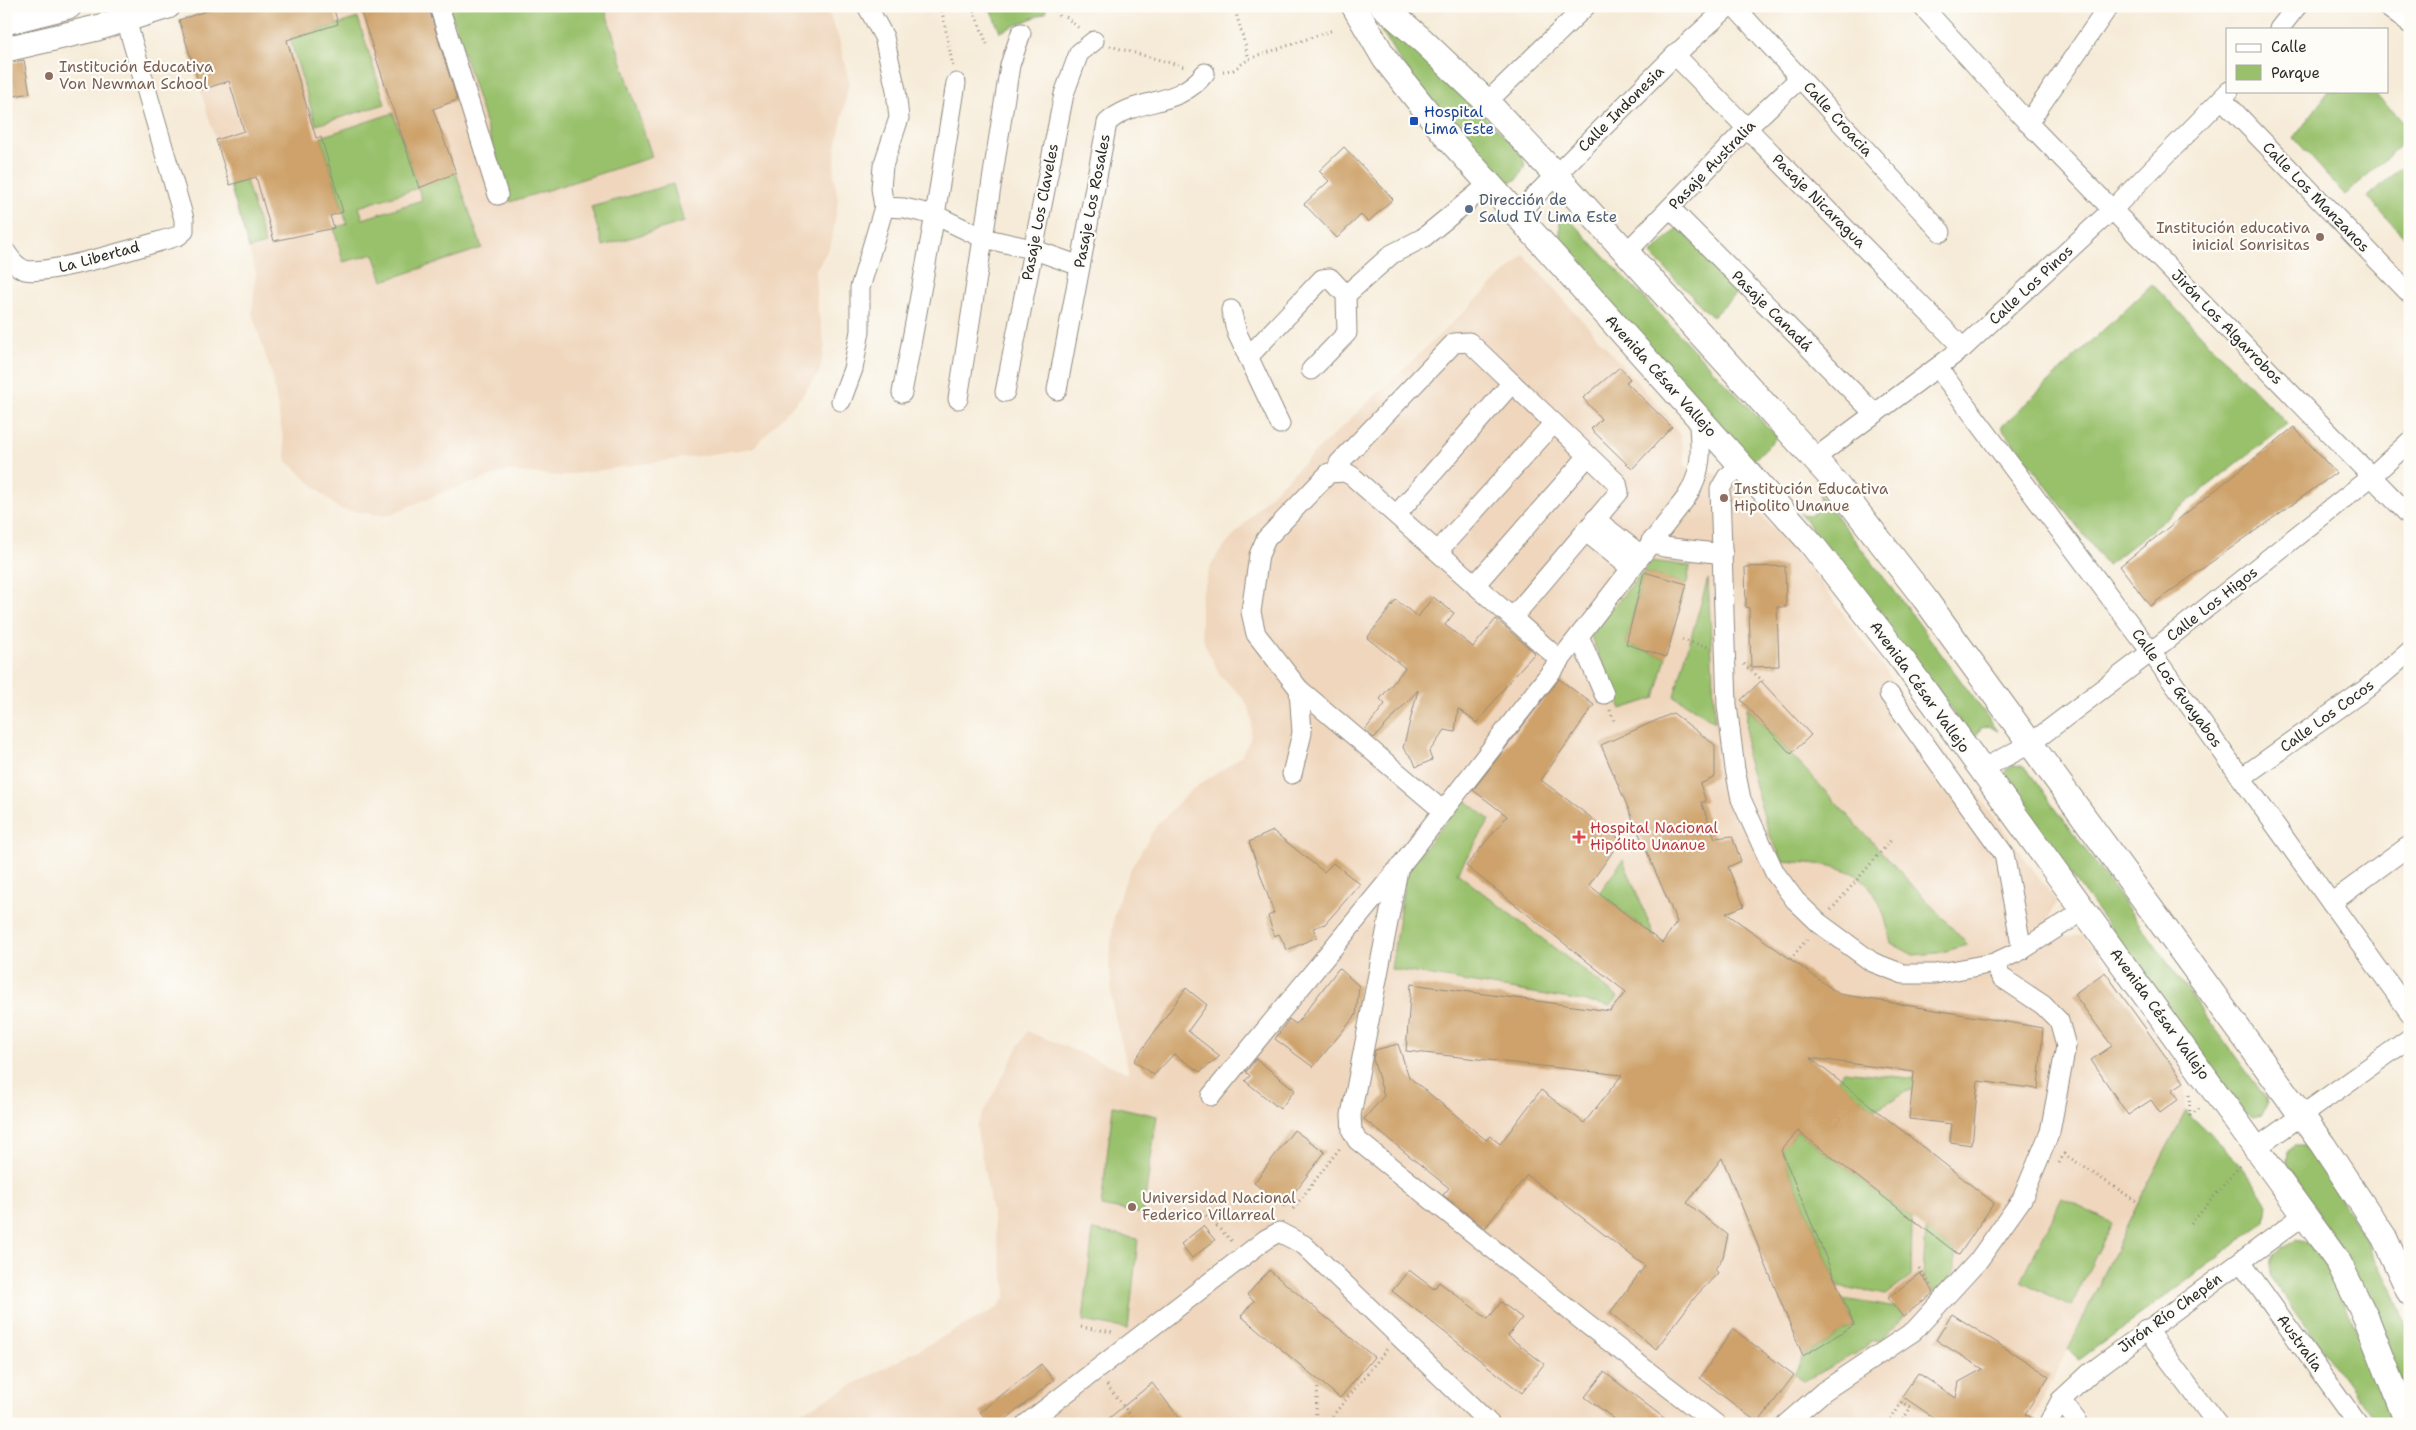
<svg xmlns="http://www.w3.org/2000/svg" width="2416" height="1430" font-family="'Shantell Sans',sans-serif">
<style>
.built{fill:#efd6bc}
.green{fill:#99c16c;stroke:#62764c;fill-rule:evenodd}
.building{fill:#cea26b}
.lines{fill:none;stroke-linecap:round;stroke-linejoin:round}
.minor-casing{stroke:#908b82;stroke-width:21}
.major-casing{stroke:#908b82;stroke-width:27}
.path{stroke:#908b82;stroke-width:3;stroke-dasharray:1 4;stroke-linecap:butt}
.minor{stroke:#fff;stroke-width:19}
.major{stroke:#fff;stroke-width:25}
.education-dot{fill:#8d6e63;stroke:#fdfcf7;stroke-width:2}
.transit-dot{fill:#1a4fb4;stroke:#fdfcf7;stroke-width:2}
.service-dot{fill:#5c6f8a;stroke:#fdfcf7;stroke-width:2}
.health-dot{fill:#e0444e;stroke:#fdfcf7;stroke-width:2}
.labels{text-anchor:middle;stroke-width:4.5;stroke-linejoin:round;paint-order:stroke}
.education-label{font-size:15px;fill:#785e54;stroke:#fdfcf7;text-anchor:start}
.street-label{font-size:15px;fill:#2b2b2b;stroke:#fdfcf7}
.transit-label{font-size:15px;fill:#164399;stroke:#fdfcf7;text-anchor:start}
.service-label{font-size:15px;fill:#4e5e75;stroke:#fdfcf7;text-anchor:start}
.health-label{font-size:15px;fill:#be3a42;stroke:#fdfcf7;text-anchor:start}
</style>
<rect width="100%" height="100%" fill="#fdfcf7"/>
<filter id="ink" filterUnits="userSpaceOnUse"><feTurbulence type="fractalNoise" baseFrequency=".02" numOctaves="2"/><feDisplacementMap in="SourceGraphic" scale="10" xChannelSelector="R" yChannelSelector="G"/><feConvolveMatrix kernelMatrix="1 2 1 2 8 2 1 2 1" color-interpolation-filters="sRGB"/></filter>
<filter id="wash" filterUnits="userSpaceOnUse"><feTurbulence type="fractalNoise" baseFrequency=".0096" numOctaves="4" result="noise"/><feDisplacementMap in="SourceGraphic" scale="20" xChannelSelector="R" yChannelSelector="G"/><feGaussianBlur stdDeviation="1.12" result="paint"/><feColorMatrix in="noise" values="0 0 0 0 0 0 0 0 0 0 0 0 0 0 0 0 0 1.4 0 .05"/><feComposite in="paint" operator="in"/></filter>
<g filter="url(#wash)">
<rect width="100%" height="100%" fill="#f6ebd8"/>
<g class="built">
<polygon points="221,6 826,6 839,39 849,82 836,149 834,174 838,201 831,245 815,271 817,306 825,346 819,373 802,396 753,448 560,476 508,471 436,495 386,516 339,509 287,461 272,375 252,313 256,273 179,20"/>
<polygon points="1524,255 1671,420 1680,436 1686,466 1727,477 1811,570 2057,902 2048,919 2060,937 2084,935 2170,1051 2184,1074 2186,1111 2030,1424 802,1424 800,1413 997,1308 1005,1298 1006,1289 976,1126 1027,1031 1129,1073 1113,1009 1109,963 1114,916 1120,894 1130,870 1156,826 1191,790 1234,762 1241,756 1250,740 1252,720 1249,709 1244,699 1220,675 1205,645 1201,628 1201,597 1210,568 1217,555 1267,498"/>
</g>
<g class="green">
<polygon points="449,6 604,6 652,157 510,202"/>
<polygon points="989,6 1044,6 1047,12 1000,32"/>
<polygon points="358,18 385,104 316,125 290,39"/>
<polygon points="1383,26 1388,26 1412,46 1521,152 1525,165 1518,179 1510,182 1500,181 1400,61 1380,29"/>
<polygon points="2329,91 2371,91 2410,127 2410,137 2345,195 2294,138"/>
<path d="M393,113L419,187L456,173L482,248L383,281L374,254L343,262L334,228L347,224L321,137ZM418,188L422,200L363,219L359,207Z"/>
<polygon points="2410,159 2410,243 2368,197"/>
<polygon points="246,180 265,244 249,249 230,185"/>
<polygon points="673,184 684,222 603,246 591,207"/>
<polygon points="1565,215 1777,437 1752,462 1544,237 1560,237 1560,220"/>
<polygon points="1678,227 1740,290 1712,317 1651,254"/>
<polygon points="2152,284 2287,424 2107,565 2001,427"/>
<path d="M1819,494L1905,605L1998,731L1989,726L1981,728L1976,737L1977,744L1800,513C1814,519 1824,508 1819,494Z"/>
<polygon points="1652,561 1690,566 1687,584 1644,572 1626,644 1666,657 1655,698 1621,709 1590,634"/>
<polygon points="1708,579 1715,722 1674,696"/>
<path d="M1747,707L1968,945L1938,953L1913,955L1891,943C1876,868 1852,866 1783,861L1769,834L1746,755Z"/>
<polygon points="2013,765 2022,766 2029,772 2265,1097 2267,1105 2262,1115 2252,1117 2245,1113 2002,780 2006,770"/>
<polygon points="1464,799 1490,820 1457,873 1618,997 1611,1006 1391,969 1406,871"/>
<polygon points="1623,860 1655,937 1599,893"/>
<polygon points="1844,1071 1926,1080 1926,1085 1903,1093 1876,1110 1837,1080"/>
<polygon points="1113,1106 1157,1116 1143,1214 1101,1206"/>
<polygon points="2186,1111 2237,1161 2268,1203 2266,1222 2079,1360 2068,1349 2140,1199"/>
<polygon points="1798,1131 1912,1219 1911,1277 1886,1295 1838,1286 1778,1143 1789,1141"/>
<polygon points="2295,1146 2304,1146 2310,1150 2367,1242 2399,1306 2410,1336 2410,1405 2347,1260 2287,1163 2288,1151"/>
<polygon points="2062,1198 2112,1223 2071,1306 2021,1281"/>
<polygon points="1926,1229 1955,1252 1955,1273 1935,1292 1923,1276"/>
<polygon points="1093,1230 1138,1239 1128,1329 1083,1321"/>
<path d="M2298,1240C2302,1242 2308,1244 2312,1246C2334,1261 2380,1392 2392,1424H2377L2276,1286C2263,1262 2273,1249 2298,1240Z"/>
<polygon points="1843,1299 1897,1308 1903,1317 1881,1340 1870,1341 1865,1348 1804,1381 1794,1375 1803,1356 1854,1325"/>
</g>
<g id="blocks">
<g class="building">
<polygon points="221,6 333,6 338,24 287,40 316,138 321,137 343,212 330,216 334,228 274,241 256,177 230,185 216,140 244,131 229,81 201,90 179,20"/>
<polygon points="359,6 428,6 457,100 433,109 456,173 419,188"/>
<polygon points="24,60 30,93 15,96 9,63"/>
<polygon points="1344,147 1393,199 1368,222 1361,215 1337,238 1304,204 1329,181 1319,171"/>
<polygon points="1620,367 1630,379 1626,382 1672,427 1632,469 1591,429 1601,419 1583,398"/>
<polygon points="2294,427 2336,473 2150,606 2120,566"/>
<polygon points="1785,566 1786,607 1777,607 1779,666 1751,667 1749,608 1746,607 1745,567"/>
<polygon points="1644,572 1687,584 1666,657 1626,644"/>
<polygon points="1433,597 1454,613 1445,625 1473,647 1496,619 1535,653 1512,678 1477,723 1458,709 1455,732 1445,730 1429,752 1432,760 1416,767 1413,759 1403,748 1418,690 1374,738 1365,730 1385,704 1380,699 1405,668 1367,638 1396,600 1418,617"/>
<polygon points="1559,679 1594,705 1541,780 1621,840 1589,885 1662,943 1677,922 1601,745 1673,713 1715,745 1715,777 1700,784 1706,802 1701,802 1715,838 1732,836 1741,861 1728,867 1744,906 1726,913 1839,994 2043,1028 2038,1089 1978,1081 1972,1145 1950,1142 1952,1124 1909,1119 1914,1072 1810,1058 1994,1203 1959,1255 1798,1131 1781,1150 1854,1325 1803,1356 1722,1158 1687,1203 1728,1235 1723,1257 1715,1269 1718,1273 1696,1296 1656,1349 1610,1313 1645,1266 1527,1175 1485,1228 1443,1195 1449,1188 1364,1119 1384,1096 1373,1059 1375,1050 1398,1044 1409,1077 1486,1140 1490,1136 1500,1144 1541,1090 1584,1123 1622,1075 1406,1051 1411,984 1610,1011 1626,992 1466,866 1507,816 1473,790"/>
<polygon points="1761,681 1811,735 1791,754 1741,700"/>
<polygon points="1273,831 1324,872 1333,863 1360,884 1325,924 1313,928 1317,937 1287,950 1279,934 1274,936 1268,916 1274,913 1249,842"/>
<polygon points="1339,968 1359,986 1356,1015 1313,1067 1275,1039 1289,1019 1296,1024"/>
<polygon points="2105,972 2184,1082 2172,1090 2179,1099 2160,1113 2151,1100 2128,1115 2091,1060 2112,1046 2074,994"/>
<polygon points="1186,988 1207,1005 1188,1031 1220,1056 1200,1072 1174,1054 1154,1075 1134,1061"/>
<polygon points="1256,1059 1295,1090 1280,1109 1245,1081 1250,1076 1246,1072"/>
<polygon points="1294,1130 1325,1152 1284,1206 1254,1183"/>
<polygon points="1203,1226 1215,1240 1192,1258 1181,1244"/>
<polygon points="1269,1270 1374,1357 1340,1398 1241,1316 1254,1301 1247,1295"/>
<polygon points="1409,1270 1434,1289 1439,1282 1488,1319 1501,1302 1522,1318 1508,1336 1544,1364 1522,1393 1392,1291"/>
<polygon points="1920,1273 1934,1292 1903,1317 1888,1298"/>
<polygon points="1952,1314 2049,1376 2025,1414 2037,1421 2037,1424 1943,1424 1902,1396 1918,1373 1956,1398 1959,1382 1983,1369 1936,1340"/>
<polygon points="1733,1329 1794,1375 1758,1423 1700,1378"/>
<polygon points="1041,1364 1054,1380 1000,1424 990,1424 980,1412"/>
<polygon points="1604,1372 1672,1424 1621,1424 1585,1397"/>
<polygon points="1152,1383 1184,1424 1102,1424"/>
</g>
</g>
</g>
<g filter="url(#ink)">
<use href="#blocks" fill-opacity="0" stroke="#908b82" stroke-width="1"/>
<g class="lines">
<g class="minor-casing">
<g id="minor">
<polyline points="439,6 498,195"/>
<polyline points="1734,6 1941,232"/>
<polyline points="1922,6 2028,123 2410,516"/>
<polyline points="2386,6 2410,24"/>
<polyline points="2279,29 2297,6"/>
<polyline points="1675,55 1963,348"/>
<polyline points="2222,99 2410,294"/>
<polyline points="1487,102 1586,6"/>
<polyline points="2028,123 2109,6"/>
<polyline points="884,207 904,208 935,215 983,238 1032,249 1080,266"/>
<polyline points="1670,208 1875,414"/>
<polyline points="1516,215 1675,55 1729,6"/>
<path d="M6,252C11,260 16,267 25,270C50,276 149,244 178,236L184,231V219L122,6"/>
<polyline points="1626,253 1747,128 1800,78"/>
<polyline points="1346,295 1392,254 1423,238 1489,184"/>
<polyline points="1231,310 1237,333 1280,424"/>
<polyline points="1248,357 1322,279 1330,278 1346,295 1347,333 1311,370"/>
<polyline points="1938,368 2151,652 2410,1013"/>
<path d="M1057,390L1107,123C1136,96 1177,109 1205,73"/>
<polyline points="1005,392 1064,94 1079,53 1094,41"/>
<polyline points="902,393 935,215 956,83"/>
<polyline points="958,399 1010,65 1021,33"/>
<polyline points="841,401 853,369 860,331 860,288 884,207 881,188 883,166 899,118 896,90 884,37 867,6"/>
<polyline points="1815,458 1963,348 2113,209 2229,91"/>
<polyline points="1742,465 1727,477 1720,489 1727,705 1735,769 1741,799 1755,830 1775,873 1795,900 1819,923 1872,962 1903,974 1935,974 1994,963 2022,950 2085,910"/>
<polyline points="1338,471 1339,463 1454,343 1469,342 1617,483 1619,492 1513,617"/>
<polyline points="1397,514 1512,383"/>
<polyline points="1595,519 1641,555"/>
<polyline points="1585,531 1631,568"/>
<polyline points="1651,541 1664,547 1723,554"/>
<polyline points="1438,551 1554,423"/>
<polyline points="1475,585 1588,456"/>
<polyline points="1579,636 1604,694"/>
<polyline points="1299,689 1443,811"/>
<polyline points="1889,694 2004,854 2022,950"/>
<polyline points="1980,770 2030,744 2151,652 2372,476 2410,441"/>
<polyline points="1292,774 1302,733 1299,689 1256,634 1251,612 1259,555 1266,539 1329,473 1345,472 1352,476 1560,660"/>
<polyline points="2241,778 2366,689 2410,651"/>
<polyline points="1398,870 1351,1115 1352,1131 1357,1140 1584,1322 1716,1424"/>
<polyline points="2331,903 2410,845"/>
<path d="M1211,1096L1398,869L1686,498C1704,471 1701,447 1698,416"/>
<polyline points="2256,1148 2410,1038"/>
<polyline points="2241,1262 2358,1424"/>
<polyline points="2146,1329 2217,1424"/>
<polyline points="2061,1400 2079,1424"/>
<polyline points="1026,1424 1266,1239 1279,1232 1304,1245 1490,1424"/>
<polyline points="1786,1424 1824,1391 1914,1331 1978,1261 2022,1199 2050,1132 2066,1046 2059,1021 2043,1005 2001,977 1994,963"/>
<polyline points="2048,1424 2061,1400 2090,1373 2304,1215"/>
</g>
</g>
<g class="major-casing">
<g id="major">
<polyline points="1354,6 1385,59 1448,138 1810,542 1904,662 2339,1263 2367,1320 2408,1424"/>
<polyline points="1383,6 1423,41 1487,102 1556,175 1828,474 1925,599 2323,1145 2384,1237 2410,1293"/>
<polyline points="6,22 69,6"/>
<polyline points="6,49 97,28 168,6"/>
</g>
</g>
<g class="path">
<polyline points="941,6 953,67"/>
<polyline points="972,6 987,44"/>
<polyline points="1054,6 1060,19"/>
<polyline points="1234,6 1249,59"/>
<polyline points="1066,17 1081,30"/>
<polyline points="1110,46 1185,67"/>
<polyline points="1223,71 1233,70 1249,59 1333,30"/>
<polyline points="1682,640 1708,647"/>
<polyline points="1744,664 1763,681"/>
<polyline points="1610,710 1614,721"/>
<polyline points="1831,910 1892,839"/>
<polyline points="1790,959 1808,938"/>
<polyline points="2189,1095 2190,1115 2202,1107"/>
<polyline points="2059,1163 2064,1154 2136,1201"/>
<polyline points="1293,1209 1340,1148"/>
<polyline points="1202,1212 1233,1242"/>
<polyline points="2191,1224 2242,1163"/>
<polyline points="1919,1268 1931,1286"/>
<polyline points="1081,1327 1114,1332"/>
<polyline points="1107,1385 1137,1424"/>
<polyline points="1315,1424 1318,1386"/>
<polyline points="1326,1424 1387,1349"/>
<polyline points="1888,1424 1902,1402 1911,1407 1900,1424"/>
</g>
<use href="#minor" class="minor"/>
<use href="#major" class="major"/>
</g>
</g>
<g class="education-dot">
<circle cx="49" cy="76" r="5"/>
<circle cx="2320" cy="237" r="5"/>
<circle cx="1724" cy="498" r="5"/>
<circle cx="1132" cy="1207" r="5"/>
</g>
<rect class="transit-dot" x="1409" y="116" width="10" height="10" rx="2.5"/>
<circle class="service-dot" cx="1469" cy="209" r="5"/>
<path class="health-dot" d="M1576.5 829.5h5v5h5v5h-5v5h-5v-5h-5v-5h5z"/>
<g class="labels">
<g class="education-label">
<text x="59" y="72">Institución Educativa<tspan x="59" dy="17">Von Newman School</tspan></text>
<text x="2310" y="233" text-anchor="end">Institución educativa<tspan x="2310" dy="17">inicial Sonrisitas</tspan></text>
<text x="1734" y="494">Institución Educativa<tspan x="1734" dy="17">Hipolito Unanue</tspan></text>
<text x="1142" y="1203">Universidad Nacional<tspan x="1142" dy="17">Federico Villarreal</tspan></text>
</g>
<g class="street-label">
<text transform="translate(1621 109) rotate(-45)" y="5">Calle Indonesia</text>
<text transform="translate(1838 119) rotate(48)" y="5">Calle Croacia</text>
<text transform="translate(1712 165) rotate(-46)" y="5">Pasaje Australia</text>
<text transform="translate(2316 197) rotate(46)" y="5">Calle Los Manzanos</text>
<text transform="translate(1092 201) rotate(-79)" y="5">Pasaje Los Rosales</text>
<text transform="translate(1819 201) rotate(45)" y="5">Pasaje Nicaragua</text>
<text transform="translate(1040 212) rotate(-79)" y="5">Pasaje Los Claveles</text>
<text transform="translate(99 257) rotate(-15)" y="5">La Libertad</text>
<text transform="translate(2031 285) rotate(-43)" y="5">Calle Los Pinos</text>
<text transform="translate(1772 311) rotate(45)" y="5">Pasaje Canadá</text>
<text transform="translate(2227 327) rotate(46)" y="5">Jirón Los Algarrobos</text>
<text transform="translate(1661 376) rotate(48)" y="5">Avenida César Vallejo</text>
<text transform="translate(2212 604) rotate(-38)" y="5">Calle Los Higos</text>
<text transform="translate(1920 687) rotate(54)" y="5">Avenida César Vallejo</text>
<text transform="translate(2177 688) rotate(54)" y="5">Calle Los Guayabos</text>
<text transform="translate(2327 716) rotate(-36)" y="5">Calle Los Cocos</text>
<text transform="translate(2160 1014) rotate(54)" y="5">Avenida César Vallejo</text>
<text transform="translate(2170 1313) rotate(-36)" y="5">Jirón Río Chepén</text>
<text transform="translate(2300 1343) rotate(54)" y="5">Australia</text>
</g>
<g class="transit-label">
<text x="1424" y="117">Hospital<tspan x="1424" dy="17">Lima Este</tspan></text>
</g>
<g class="service-label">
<text x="1479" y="205">Dirección de<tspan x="1479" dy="17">Salud IV Lima Este</tspan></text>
</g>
<g class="health-label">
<text x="1590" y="833">Hospital Nacional<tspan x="1590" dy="17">Hipólito Unanue</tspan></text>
</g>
</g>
<rect width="2416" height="1430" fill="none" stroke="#fdfcf7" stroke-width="25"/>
<rect x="2226" y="28" width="162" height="65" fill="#fdfcf7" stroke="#a9a8a5"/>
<rect x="2236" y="44" width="25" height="8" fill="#ffffff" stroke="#a9a8a5"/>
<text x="2271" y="52" font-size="15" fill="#2b2b2b">Calle</text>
<rect x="2236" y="65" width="25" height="15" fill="#99c16c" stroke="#a9a8a5"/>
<text x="2271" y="78" font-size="15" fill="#2b2b2b">Parque</text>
</svg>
